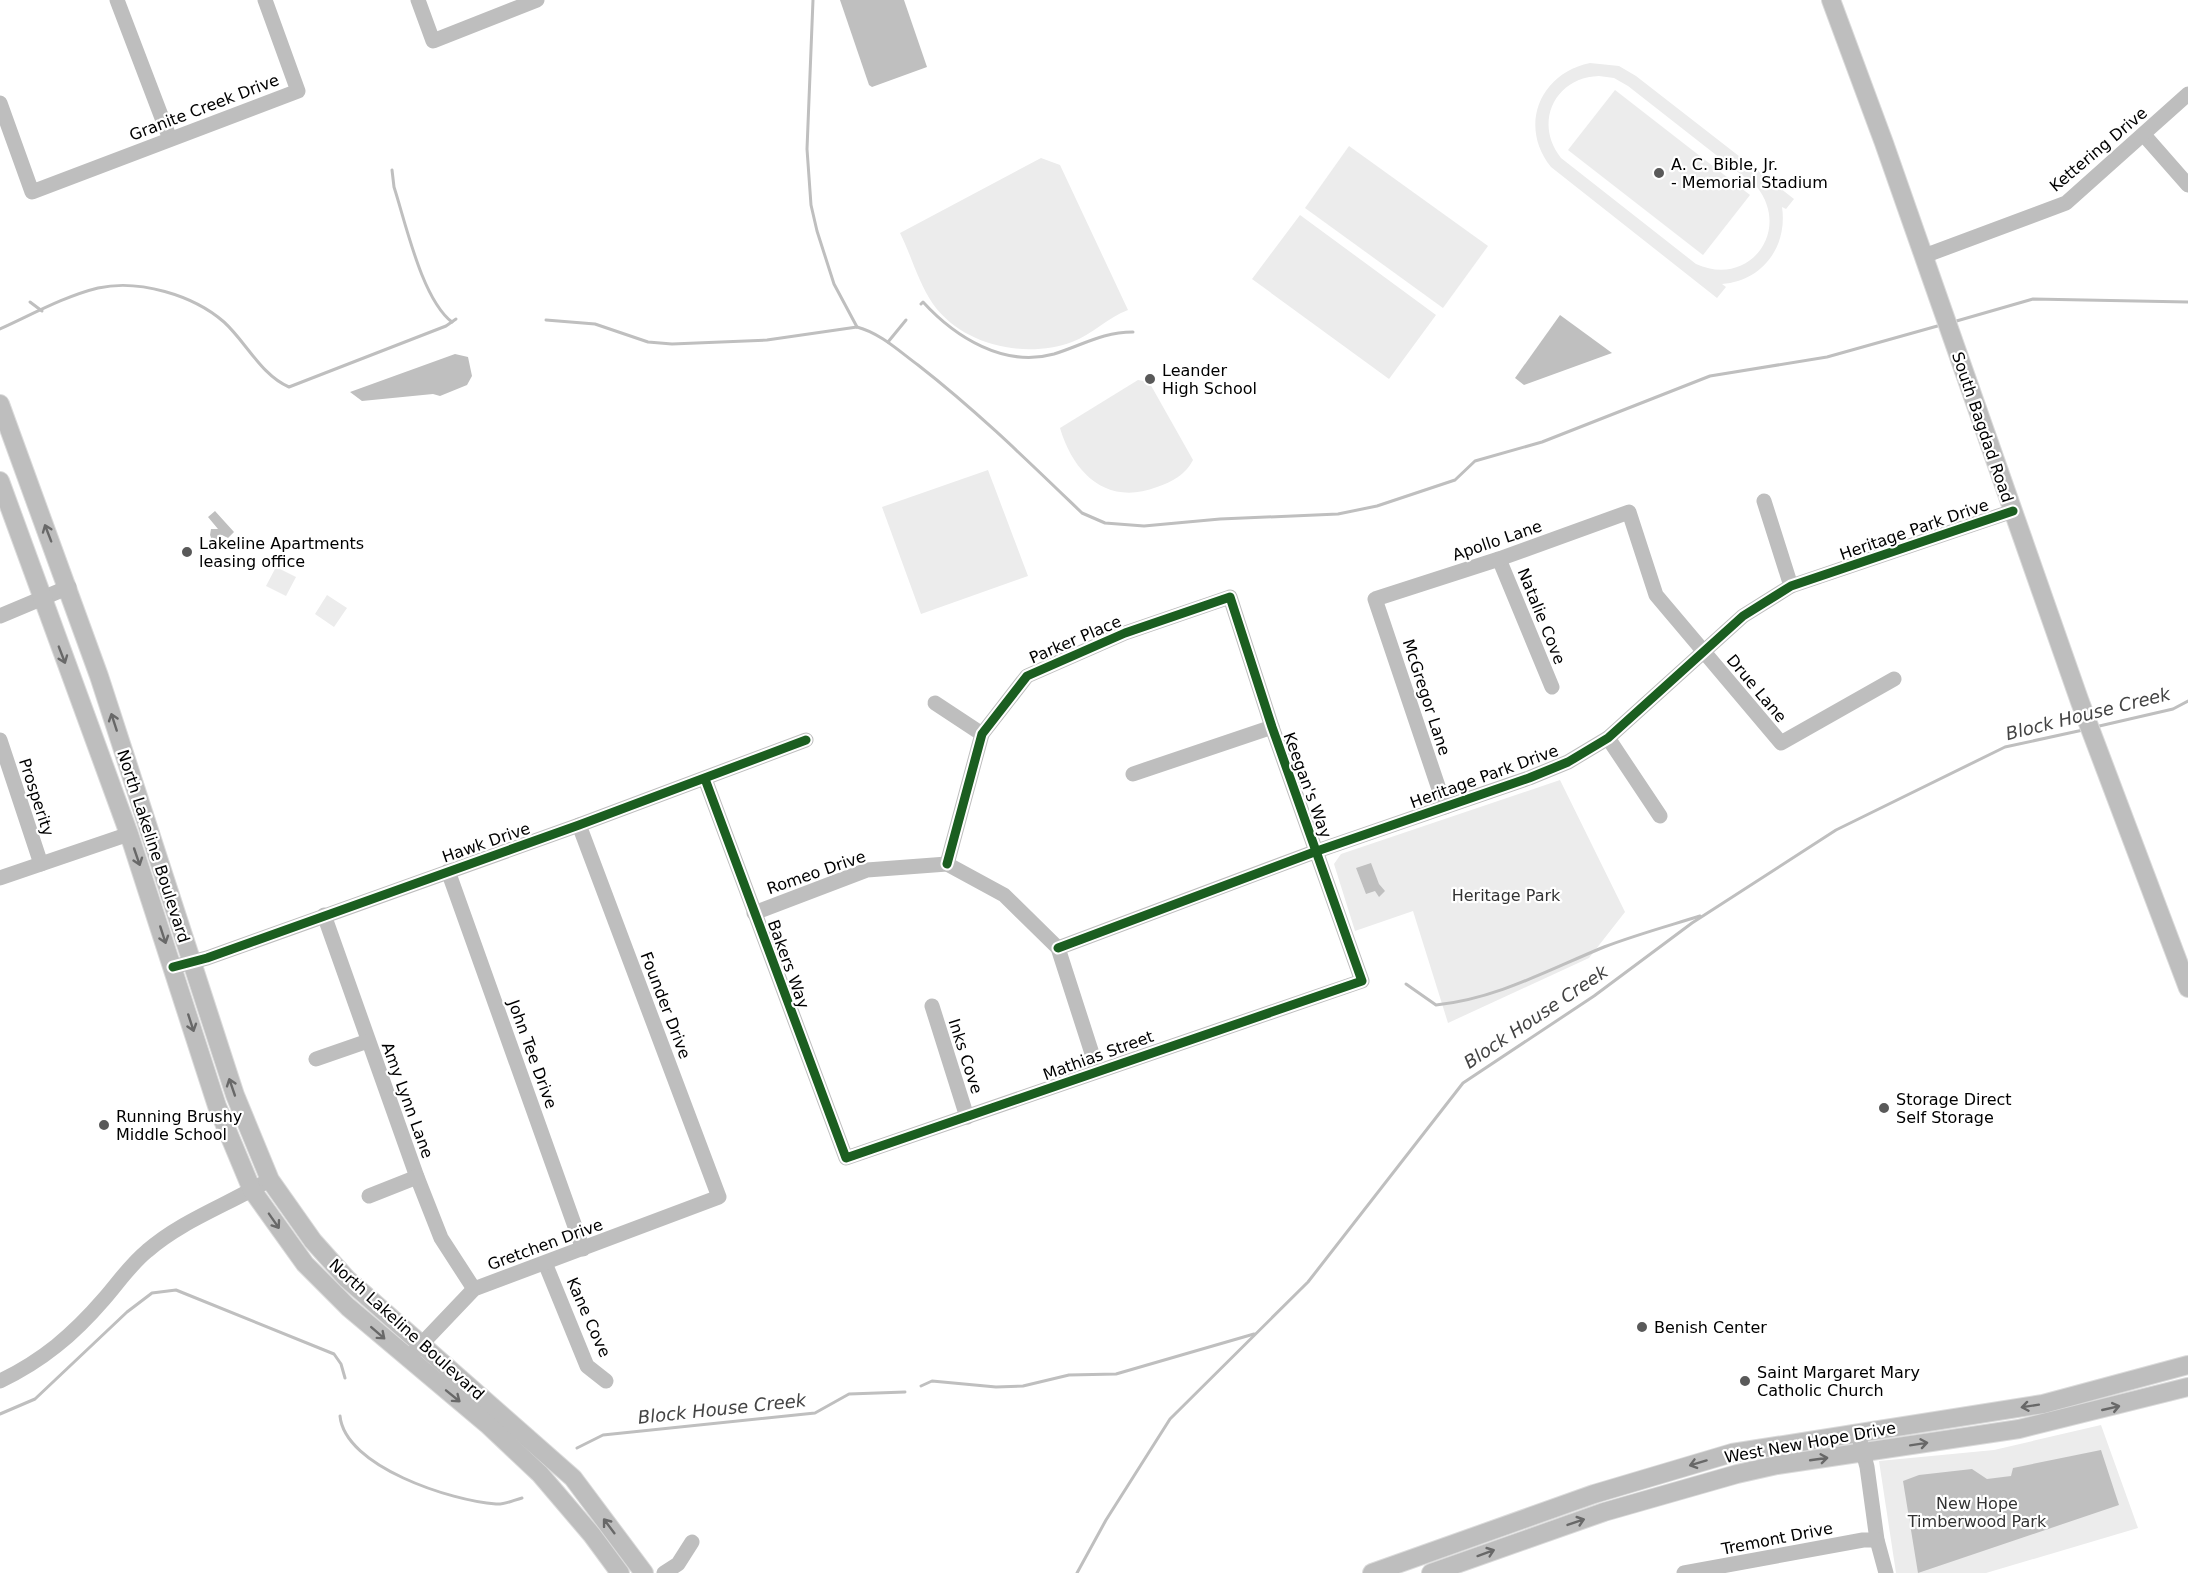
<svg xmlns="http://www.w3.org/2000/svg" width="2188" height="1573" font-family="'DejaVu Sans',sans-serif">
<style>
.green{fill:#ececec;fill-rule:evenodd}
.water{fill:#bfbfbf}
.lines{fill:none;stroke-linecap:round;stroke-linejoin:round}
.stream{stroke:#bfbfbf;stroke-width:3}
.major-casing{stroke:#dbdbdb;stroke-width:20}
.minor{stroke:#bebebe;stroke-width:15}
.major{stroke:#bebebe;stroke-width:18}
.cycleway-casing{stroke:#fff;stroke-width:13}
.cycleway{stroke:#1b5e20;stroke-width:9}
.oneway{stroke:#686868}
.poi-dot{fill:#595959;stroke:#fff;stroke-width:2}
.labels{text-anchor:middle;stroke-width:4.5;stroke-linejoin:round;paint-order:stroke}
.street-label{font-size:16px;fill:#000;stroke:#fff}
.poi-label{font-size:16px;fill:#000;stroke:#fff;text-anchor:start}
.park-label{font-size:16px;fill:#333;stroke:#fff}
.water-label{font-size:18px;font-style:italic;fill:#444;stroke:#fff}
</style>
<rect width="100%" height="100%" fill="#fff"/>
<g class="green">
<path d="M1590,63L1619,66L1636,76L1794,199L1786,209L1782,207C1788,247 1762,281 1722,284L1726,287L1717,298L1551,167C1518,126 1540,73 1590,63ZM1599,76L1614,78L1628,86L1757,187C1792,232 1748,288 1696,264L1561,158C1533,123 1555,77 1599,76Z"/>
<polygon points="1615,90 1750,195 1703,255 1568,150"/>
<polygon points="1349,146 1488,246 1443,308 1305,208"/>
<path d="M1041,158L1060,165L1128,310C1107,318 1093,334 1072,342C1026,359 963,346 933,304C918,282 912,257 900,233Z"/>
<polygon points="1300,215 1436,315 1389,379 1252,279"/>
<path d="M1138,380L1149,382L1193,460C1186,474 1172,482 1157,487C1108,506 1074,475 1060,428Z"/>
<polygon points="988,470 1028,576 921,614 882,507"/>
<polygon points="276,567 296,577 286,596 266,586"/>
<polygon points="327,595 347,608 334,627 315,614"/>
<polygon points="1560,780 1625,912 1589,958 1448,1023 1413,911 1355,931 1334,864 1341,854"/>
<polygon points="2101,1425 2138,1528 1986,1573 1896,1573 1879,1461 1994,1450"/>
</g>
<g class="water">
<polygon points="840,0 904,0 927,67 872,87 869,85"/>
<polygon points="1560,315 1612,353 1524,385 1515,378"/>
<polygon points="455,354 468,357 472,376 467,385 440,396 433,394 362,401 350,392"/>
<polygon points="215,511 234,532 228,538 222,535 223,541 212,540 210,535 211,529 218,529 208,517"/>
<polygon points="1371,863 1379,884 1385,891 1379,897 1375,891 1366,894 1356,868"/>
<polygon points="2101,1450 2119,1505 1918,1573 1903,1481 1919,1475 1972,1469 1987,1479 2011,1476 2013,1468"/>
</g>
<g class="lines">
<g class="stream">
<polyline points="813,0 807,149 811,205 817,231 834,284 857,327"/>
<path d="M392,170L394,187C406,224 422,299 452,322"/>
<polyline points="30,302 42,311"/>
<path d="M921,304L923,302C955,337 1004,368 1054,354C1083,345 1102,332 1133,332"/>
<path d="M546,320L595,324L648,342L672,344L767,340L857,327C880,333 899,351 918,365C977,411 1029,462 1082,513L1105,523L1144,526L1220,519L1338,514L1377,506L1455,480L1475,461L1542,442L1710,376L1827,357L1941,325"/>
<polyline points="1953,322 2033,299 2188,302"/>
<path d="M0,329C31,315 65,296 98,288C139,279 193,295 224,322C246,342 261,375 289,387L446,326L456,319"/>
<polyline points="888,342 906,320"/>
<polyline points="2095,727 2173,709 2188,701"/>
<path d="M1406,984L1436,1005C1496,999 1548,970 1604,947C1635,935 1668,926 1700,916"/>
<polyline points="921,1386 932,1381 996,1387 1023,1386 1069,1375 1116,1374 1254,1334"/>
<polyline points="0,1414 35,1399 127,1312 152,1293 176,1290 334,1354 341,1364 345,1378"/>
<path d="M340,1416C345,1467 452,1501 496,1504C504,1505 514,1500 522,1498"/>
<polyline points="577,1448 603,1435 815,1413 849,1394 905,1392"/>
<polyline points="1077,1573 1106,1520 1170,1419 1308,1282 1463,1083 1594,996 1692,923 1836,830 2005,747 2083,730"/>
</g>
<g class="major-casing">
<g id="major">
<polyline points="1831,0 1884,143 2080,702 2188,988"/>
<polyline points="0,404 99,676 235,1095 270,1180 313,1241 347,1279 573,1478 644,1573"/>
<polyline points="0,481 129,834 217,1106 252,1190 305,1264 348,1307 487,1424 540,1474 592,1535 620,1573"/>
<polyline points="1372,1573 1594,1494 1732,1453 2043,1404 2188,1365"/>
<polyline points="1431,1573 1604,1512 1737,1474 1777,1465 2019,1429 2188,1387"/>
</g>
</g>
<g class="minor">
<polyline points="117,0 170,139"/>
<polyline points="418,0 433,41 537,0"/>
<polyline points="0,103 32,192 298,91 265,0"/>
<polyline points="2144,135 2188,185"/>
<polyline points="1924,256 2066,203 2188,94"/>
<polyline points="1764,501 1791,586"/>
<polyline points="1499,559 1552,687"/>
<polyline points="0,616 69,587"/>
<polyline points="935,703 982,734"/>
<polyline points="1608,738 1660,816"/>
<polyline points="0,740 41,864"/>
<polyline points="1133,774 1272,727"/>
<path d="M705,779L846,1158C1018,1100 1189,1039 1362,981L1272,727L1230,597L1125,633L1027,676L982,734L947,864"/>
<polyline points="1445,807 1375,599 1499,559 1629,512 1656,595 1781,743 1894,679"/>
<polyline points="448,871 583,1249"/>
<polyline points="0,878 129,834"/>
<polyline points="754,913 867,870 947,864 1004,895 1058,948 1097,1069"/>
<polyline points="324,915 417,1177 441,1238 474,1289"/>
<polyline points="1058,948 1317,851 1529,778 1568,762 1608,738 1743,616 1791,586 2013,511"/>
<polyline points="173,967 207,958 579,825 806,740"/>
<polyline points="932,1006 967,1117"/>
<polyline points="316,1059 368,1041"/>
<polyline points="369,1196 417,1177"/>
<polyline points="545,1263 587,1366 606,1381"/>
<polyline points="414,1352 474,1289 719,1197 579,825"/>
<path d="M0,1381C42,1361 73,1335 104,1299C118,1283 130,1265 147,1251C180,1222 224,1206 262,1184"/>
<polyline points="1860,1441 1867,1467 1877,1540 1886,1573"/>
<polyline points="664,1573 678,1564 692,1542"/>
<polyline points="1684,1573 1863,1540 1877,1540"/>
</g>
<use href="#major" class="major"/>
<g class="cycleway-casing">
<g id="cycleway">
<path d="M705,779L846,1158C1018,1100 1189,1039 1362,981L1272,727L1230,597L1125,633L1027,676L982,734L947,864"/>
<polyline points="1058,948 1317,851 1529,778 1568,762 1608,738 1743,616 1791,586 2013,511"/>
<polyline points="173,967 207,958 579,825 806,740"/>
</g>
</g>
<use href="#cycleway" class="cycleway"/>
</g>
<defs><path id="oneway-shaft" d="M-6 0H5M1.5-3L5.5 0L1.5 3" fill="none" stroke-width="1.6" stroke-linecap="round" stroke-linejoin="round" transform="scale(1.5)"/></defs>
<g class="oneway">
<use href="#oneway-shaft" transform="translate(48 533) rotate(-111)"/>
<use href="#oneway-shaft" transform="translate(62 655) rotate(69)"/>
<use href="#oneway-shaft" transform="translate(114 722) rotate(-108)"/>
<use href="#oneway-shaft" transform="translate(137 857) rotate(71)"/>
<use href="#oneway-shaft" transform="translate(163 935) rotate(72)"/>
<use href="#oneway-shaft" transform="translate(191 1023) rotate(72)"/>
<use href="#oneway-shaft" transform="translate(232 1087) rotate(-109)"/>
<use href="#oneway-shaft" transform="translate(274 1221) rotate(55)"/>
<use href="#oneway-shaft" transform="translate(378 1333) rotate(41)"/>
<use href="#oneway-shaft" transform="translate(453 1396) rotate(39)"/>
<use href="#oneway-shaft" transform="translate(2030 1406) rotate(171)"/>
<use href="#oneway-shaft" transform="translate(2111 1408) rotate(-13)"/>
<use href="#oneway-shaft" transform="translate(1919 1444) rotate(-9)"/>
<use href="#oneway-shaft" transform="translate(1819 1459) rotate(-8)"/>
<use href="#oneway-shaft" transform="translate(1698 1463) rotate(163)"/>
<use href="#oneway-shaft" transform="translate(1576 1522) rotate(-19)"/>
<use href="#oneway-shaft" transform="translate(609 1526) rotate(-127)"/>
<use href="#oneway-shaft" transform="translate(1486 1553) rotate(-20)"/>
</g>
<g class="poi-dot">
<circle cx="1659" cy="173" r="6"/>
<circle cx="1150" cy="379" r="6"/>
<circle cx="187" cy="552" r="6"/>
<circle cx="1884" cy="1108" r="6"/>
<circle cx="104" cy="1125" r="6"/>
<circle cx="1642" cy="1327" r="6"/>
<circle cx="1745" cy="1381" r="6"/>
</g>
<g class="labels">
<g class="street-label">
<text transform="translate(204 107) rotate(-21)" y="6">Granite Creek Drive</text>
<text transform="translate(2098 149) rotate(-40)" y="6">Kettering Drive</text>
<text transform="translate(1983 427) rotate(71)" y="6">South Bagdad Road</text>
<text transform="translate(1914 529) rotate(-19)" y="6">Heritage Park Drive</text>
<text transform="translate(1497 540) rotate(-19)" y="6">Apollo Lane</text>
<text transform="translate(1542 616) rotate(68)" y="6">Natalie Cove</text>
<text transform="translate(1075 639) rotate(-23)" y="6">Parker Place</text>
<text transform="translate(1757 688) rotate(50)" y="6">Drue Lane</text>
<text transform="translate(1427 697) rotate(72)" y="6">McGregor Lane</text>
<text transform="translate(1484 776) rotate(-20)" y="6">Heritage Park Drive</text>
<text transform="translate(1308 785) rotate(70)" y="6">Keegan's Way</text>
<text transform="translate(37 797) rotate(72)" y="6">Prosperity</text>
<text transform="translate(486 842) rotate(-19)" y="6">Hawk Drive</text>
<text transform="translate(154 846) rotate(72)" y="6">North Lakeline Boulevard</text>
<text transform="translate(816 872) rotate(-19)" y="6">Romeo Drive</text>
<text transform="translate(789 964) rotate(70)" y="6">Bakers Way</text>
<text transform="translate(666 1005) rotate(69)" y="6">Founder Drive</text>
<text transform="translate(533 1054) rotate(70)" y="6">John Tee Drive</text>
<text transform="translate(1098 1055) rotate(-20)" y="6">Mathias Street</text>
<text transform="translate(966 1056) rotate(72)" y="6">Inks Cove</text>
<text transform="translate(408 1100) rotate(70)" y="6">Amy Lynn Lane</text>
<text transform="translate(545 1244) rotate(-20)" y="6">Gretchen Drive</text>
<text transform="translate(589 1317) rotate(66)" y="6">Kane Cove</text>
<text transform="translate(407 1329) rotate(42)" y="6">North Lakeline Boulevard</text>
<text transform="translate(1810 1442) rotate(-10)" y="6">West New Hope Drive</text>
<text transform="translate(1777 1538) rotate(-11)" y="6">Tremont Drive</text>
</g>
<g class="poi-label">
<text x="1671" y="170">A. C. Bible, Jr.<tspan x="1671" dy="18">- Memorial Stadium</tspan></text>
<text x="1162" y="376">Leander<tspan x="1162" dy="18">High School</tspan></text>
<text x="199" y="549">Lakeline Apartments<tspan x="199" dy="18">leasing office</tspan></text>
<text x="1896" y="1105">Storage Direct<tspan x="1896" dy="18">Self Storage</tspan></text>
<text x="116" y="1122">Running Brushy<tspan x="116" dy="18">Middle School</tspan></text>
<text x="1654" y="1333">Benish Center</text>
<text x="1757" y="1378">Saint Margaret Mary<tspan x="1757" dy="18">Catholic Church</tspan></text>
</g>
<g class="park-label">
<text x="1506" y="901">Heritage Park</text>
<text x="1977" y="1509">New Hope<tspan x="1977" dy="18">Timberwood Park</tspan></text>
</g>
<g class="water-label">
<text transform="translate(2088 714) rotate(-14)" y="6">Block House Creek</text>
<text transform="translate(1536 1017) rotate(-34)" y="6">Block House Creek</text>
<text transform="translate(722 1409) rotate(-6)" y="6">Block House Creek</text>
</g>
</g>
</svg>
